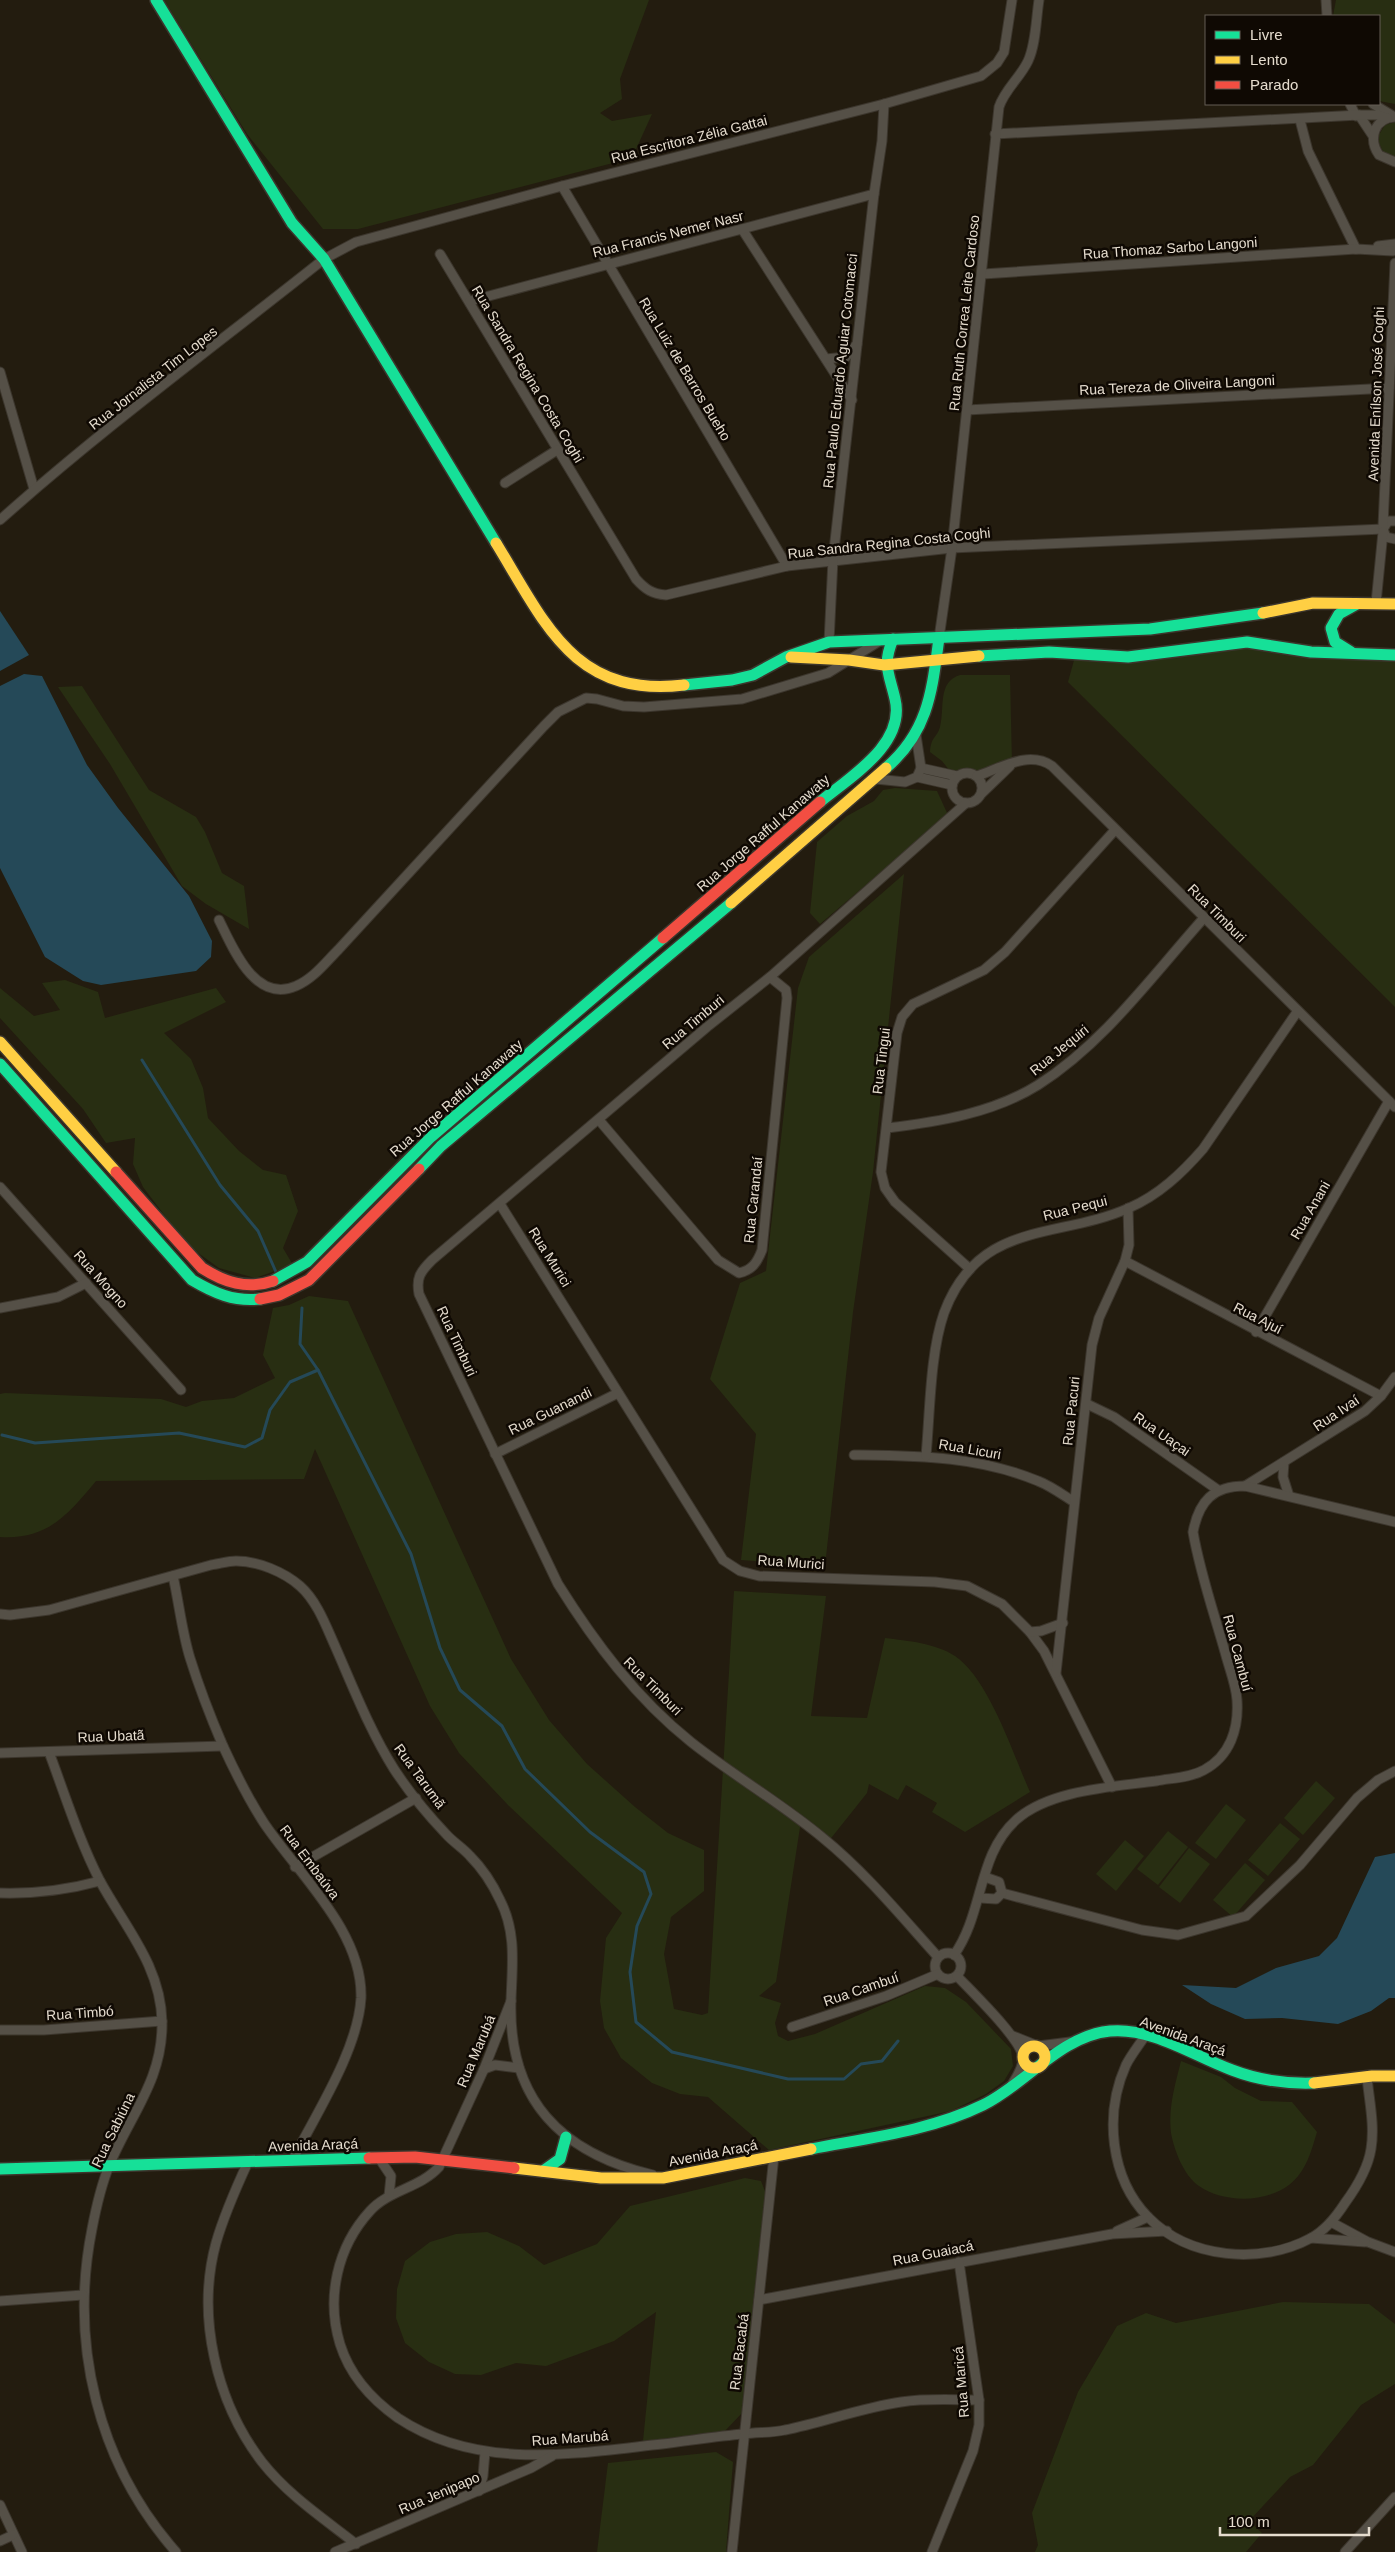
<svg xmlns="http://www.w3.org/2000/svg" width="1395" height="2552" font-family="Helvetica,sans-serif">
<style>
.green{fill:#282e12}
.water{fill:#254958}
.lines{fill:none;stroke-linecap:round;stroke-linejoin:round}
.stream{stroke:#254958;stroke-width:3}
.street-casing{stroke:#3c362d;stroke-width:11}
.fast-casing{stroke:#3c362d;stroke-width:14}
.slow-casing{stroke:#3c362d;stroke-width:14}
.jam-casing{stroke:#3c362d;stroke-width:14}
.street{stroke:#555047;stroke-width:9}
.fast{stroke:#16e098;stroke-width:11}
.slow{stroke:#ffcf43;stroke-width:11}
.jam{stroke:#f24e42;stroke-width:11}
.labels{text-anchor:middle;stroke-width:5;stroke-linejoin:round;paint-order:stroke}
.street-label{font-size:14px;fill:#e5dcce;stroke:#0f0903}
</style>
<rect width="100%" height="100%" fill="#231c0f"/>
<g class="green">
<polygon points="164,0 649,0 620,79 622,99 600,113 612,121 652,114 632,158 358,229 323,229 247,134"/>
<polygon points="1336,0 1395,0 1395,104 1379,101 1379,16 1333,16"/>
<polygon points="1395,122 1395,157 1383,152 1377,138 1385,125"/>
<polygon points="1267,643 1395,648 1395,1007 1068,682 1076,653"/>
<path d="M960,675H1010L1012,764L980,772L950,771L942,761L930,752C931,736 937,738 940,727C945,708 937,682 960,675Z"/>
<polygon points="82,686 149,790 196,817 205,832 222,873 244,886 249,929 206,904 182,886 110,764 58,687"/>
<polygon points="895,788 937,791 948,815 820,924 810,913 817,842 847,816 874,801 883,790"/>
<polygon points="904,874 873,1172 853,1312 825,1566 741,1560 756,1434 710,1379 740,1283 766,1271 798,988 809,957"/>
<polygon points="65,980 98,992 105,1018 216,988 226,1002 164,1033 191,1059 203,1088 208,1118 239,1151 263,1170 286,1175 298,1211 283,1248 293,1265 255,1278 219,1268 187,1245 143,1187 133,1164 135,1138 106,1143 83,1109 0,1018 0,988 34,1016 60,1010 42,983"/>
<path d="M309,1296L348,1301L511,1659L549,1720L587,1764L635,1807L668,1833L704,1850V1891L671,1917L664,1954L674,2009L702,2015L708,2013L734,1591L826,1596L811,1716L867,1718L885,1638C908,1641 935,1643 955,1656C989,1679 1013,1754 1030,1792L965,1832L932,1812L937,1803L906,1785L898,1800L869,1784L867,1793L828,1842L801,1821L776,1982L759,1996L781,2003L775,2023L778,2036L788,2041L815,2034L925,1986L945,1988L966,2002L1011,2049L1013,2066L1004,2081L986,2094L951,2111L769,2150L708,2097L680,2094L652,2083L621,2058L604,2028L600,2001L606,1938L622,1913L508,1805L459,1753L430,1706L315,1449L304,1479L96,1481C68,1515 47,1540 0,1537V1394L5,1393L161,1399L186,1407L202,1401L234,1398L275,1378L263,1355L273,1308L289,1305Z"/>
<polygon points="1316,1781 1335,1798 1303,1835 1284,1818"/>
<polygon points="1226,1804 1246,1820 1216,1859 1195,1843"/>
<polygon points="1280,1823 1300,1839 1268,1876 1248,1860"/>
<polygon points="1168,1831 1188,1847 1158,1885 1137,1869"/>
<polygon points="1125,1840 1144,1856 1116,1891 1096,1874"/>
<polygon points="1189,1848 1210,1864 1180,1903 1159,1887"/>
<polygon points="1245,1863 1265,1880 1233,1917 1213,1900"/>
<path d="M1181,2061L1221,2077L1235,2088L1261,2101L1292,2102L1317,2132C1311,2152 1306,2172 1289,2185C1265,2203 1223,2203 1199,2186C1184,2176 1174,2150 1171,2133C1168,2108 1175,2085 1181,2061Z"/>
<polygon points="745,2178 761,2181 766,2194 742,2413 724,2432 643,2441 656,2312 614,2341 546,2366 516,2363 481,2375 455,2374 429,2362 405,2343 396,2318 397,2289 405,2261 430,2242 456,2234 487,2232 519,2246 544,2265 597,2244 630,2206"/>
<polygon points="1283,2302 1369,2304 1395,2324 1395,2384 1361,2405 1313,2465 1290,2477 1249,2521 1262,2533 1246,2552 1035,2552 1038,2545 1032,2513 1078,2392 1117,2326 1146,2313 1176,2323"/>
<polygon points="716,2452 733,2462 726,2552 597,2552 608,2463"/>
</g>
<g class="water">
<polygon points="0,611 29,655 0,671"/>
<polygon points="24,674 42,676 87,765 118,808 189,896 212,941 211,957 196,971 101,985 83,981 45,957 0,868 0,686"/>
<polygon points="1395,1853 1395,1998 1389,1998 1371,2011 1338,2024 1282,2018 1245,2019 1211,2004 1182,1985 1236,1988 1276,1968 1319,1956 1337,1938 1375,1857"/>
</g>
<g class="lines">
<g class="stream">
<polyline points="142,1060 220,1185 258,1231 276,1272"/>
<polyline points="302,1308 300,1344 318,1370 411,1554 440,1648 460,1690 502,1726 525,1769 590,1832 644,1872 651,1894 637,1926 630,1972 636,2022 672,2052 788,2079 844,2079 861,2064 882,2061 898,2041"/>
<polyline points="2,1435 35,1443 179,1433 245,1447 262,1438 270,1410 290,1382 318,1370"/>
</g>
<g class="street-casing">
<g id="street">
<polyline points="1326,0 1327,16"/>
<polyline points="1350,104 1356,116"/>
<polyline points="1373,104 1393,116"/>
<polyline points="1359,115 1373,136"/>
<path d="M1395,117C1374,118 1368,139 1379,155L1395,162"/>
<polyline points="1300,120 1308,151 1356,249"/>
<polyline points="995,134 1359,115 1378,115 1387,118"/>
<polyline points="562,186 787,566"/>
<polyline points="742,229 852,400"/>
<polyline points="1378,246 1395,244"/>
<path d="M440,254L636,579C645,589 652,594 666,595L787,566L952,548L1383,529"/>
<polyline points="983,274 1356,249 1393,251"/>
<polyline points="470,301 874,194"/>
<polyline points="826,359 846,357 857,344"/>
<polyline points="0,372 34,489"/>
<polyline points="967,410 1389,388"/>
<polyline points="505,483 557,450"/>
<path d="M0,520C103,428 216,345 324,259L356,242L562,186L884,104L981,76L997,63L1004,52L1012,0"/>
<polyline points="1395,521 1388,521 1383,529 1386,537 1395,539"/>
<polyline points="1383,526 1395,263"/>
<polyline points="1376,603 1383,532"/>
<path d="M939,638L952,548L999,107C1005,89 1020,78 1028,61C1036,44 1036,19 1039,0"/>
<polyline points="829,642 833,559 874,194 882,141 884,104"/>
<polyline points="921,768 957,776"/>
<circle cx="967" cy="788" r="15"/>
<path d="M977,776C1001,768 1029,750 1052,766L1395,1107"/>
<polyline points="917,777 952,785"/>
<polyline points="876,779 905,782 917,777 921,768 916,735"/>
<polyline points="981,794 1010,766"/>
<path d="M219,920C233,948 255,1004 296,986C313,979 325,963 338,950L544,726L558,712L586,698L597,699L623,706L644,707L742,699L828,673L878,642"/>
<path d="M599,1120L718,1260L739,1273C752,1270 757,1263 762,1250L787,998L786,990L770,977"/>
<path d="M887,1128C938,1122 993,1113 1038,1085C1104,1043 1152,976 1203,919"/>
<polyline points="0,1187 181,1390"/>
<polyline points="500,1204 723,1560 740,1571 759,1576 935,1582 967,1586 1002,1604 1030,1632 1044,1651 1112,1787"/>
<polyline points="1125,1261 1381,1396"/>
<polyline points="970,1269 895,1202 885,1188 881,1172 897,1033 902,1017 913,1004 984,970 1005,952 1115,830"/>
<polyline points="0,1308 58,1297 86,1283"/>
<polyline points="1256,1332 1389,1101"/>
<polyline points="1087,1404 1114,1417 1218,1490"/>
<polyline points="495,1454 618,1393"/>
<path d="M854,1455C918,1456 978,1456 1038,1481C1051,1486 1063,1495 1074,1502"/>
<path d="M926,1456C930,1413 930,1353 944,1313C979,1219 1057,1240 1129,1208C1159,1195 1182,1173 1203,1149L1297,1012"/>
<polyline points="1284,1462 1283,1477 1289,1496"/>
<polyline points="1245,1486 1365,1411 1381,1396 1395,1377"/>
<path d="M173,1576C179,1603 182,1632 190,1658C199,1687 211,1718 223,1746C235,1772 249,1800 264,1823C299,1875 363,1932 361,1998C358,2050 316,2114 292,2161"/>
<path d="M0,1614L10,1615L49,1610L211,1565C219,1564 228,1561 236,1561C258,1561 284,1572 300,1586C317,1601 326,1626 335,1646C353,1687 370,1731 394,1769C409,1792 427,1814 446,1834C453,1842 463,1848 470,1856C482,1868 493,1885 500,1900C517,1933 512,1966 511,2001C508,2100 561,2153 653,2175"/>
<polyline points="1030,1632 1041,1631 1063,1623"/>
<polyline points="1056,1673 1092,1345 1099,1318 1125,1261 1129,1245 1128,1208"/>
<path d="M49,1752C65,1795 79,1840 100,1881C125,1927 161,1966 162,2022C163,2080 130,2115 109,2166C101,2186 96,2208 92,2229C69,2344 98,2464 176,2552"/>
<polyline points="0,1753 223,1746"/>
<polyline points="295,1867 416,1798"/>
<path d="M0,1893C35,1894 67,1890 100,1881"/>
<polyline points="1002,1893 1142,1930 1178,1935 1246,1916 1300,1865 1357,1798 1378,1780 1395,1771"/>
<polyline points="980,1898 996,1899 1002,1893 999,1882 985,1877"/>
<circle cx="948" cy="1966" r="13"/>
<path d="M954,1955C984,1913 977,1855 1016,1820C1049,1790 1113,1787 1156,1781C1171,1778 1190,1778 1204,1770C1230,1756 1239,1729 1237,1700C1236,1684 1229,1668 1225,1652C1214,1613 1200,1573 1193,1532C1199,1501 1213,1486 1245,1486L1395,1522"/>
<path d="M938,1957C901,1916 866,1873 823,1838C781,1803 734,1776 691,1742C636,1698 595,1643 558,1584L419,1294C416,1278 420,1272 432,1260L707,1027L770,977L966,803"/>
<path d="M957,1976C972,1992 1020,2038 1023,2057C1024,2067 1016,2078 1011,2086"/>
<path d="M511,2001L484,2069L439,2167C420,2188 389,2190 370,2211C337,2247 326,2298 340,2344C350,2376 371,2399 398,2418C478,2471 572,2454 662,2444C689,2441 716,2436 744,2434C757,2432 772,2433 785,2430C824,2422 861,2408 901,2402C927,2398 953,2400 979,2400"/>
<polyline points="792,2027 886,1996 938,1974"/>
<polyline points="0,2030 44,2030 162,2021"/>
<polyline points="1013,2036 1038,2046 1070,2042"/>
<path d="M1145,2036C1139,2045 1131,2055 1126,2065C1104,2114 1110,2178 1148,2217C1189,2259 1261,2265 1311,2238C1326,2230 1336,2217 1345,2203C1356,2188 1368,2168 1371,2149C1375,2125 1369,2100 1367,2077"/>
<polyline points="484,2069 495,2065 519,2068"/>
<polyline points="379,2158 391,2176 389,2196"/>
<path d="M248,2162C236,2188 224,2215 216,2243C196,2316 216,2402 262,2462C288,2495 323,2518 356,2544"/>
<polyline points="1331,2222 1368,2242 1395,2252"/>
<polyline points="1117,2231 1148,2217"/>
<polyline points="1311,2238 1365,2242"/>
<polyline points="759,2300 1112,2234 1167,2231"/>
<polyline points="0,2301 83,2295"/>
<polyline points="479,2491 483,2476 485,2452"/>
<polyline points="0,2505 22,2552"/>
<polyline points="0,2541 13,2535"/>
<polyline points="335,2552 531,2468 552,2456"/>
<polyline points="732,2552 774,2156"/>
<polyline points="932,2552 973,2451 979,2425 979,2400 959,2262"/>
<polyline points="1345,2552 1395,2497"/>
</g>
</g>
<g class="fast-casing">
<g id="fast">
<polyline points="156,0 292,223 324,259 496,543"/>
<polyline points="1351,652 1335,642 1331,628 1339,614 1357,604"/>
<polyline points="979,656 1049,652 1128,657 1247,642 1311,652 1395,655"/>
<polyline points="684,685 732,680 753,675 786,657 829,642 1150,629 1263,613"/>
<path d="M886,768C929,731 932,690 939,638"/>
<path d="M820,802C850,777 906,744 895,699C889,673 882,665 893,639"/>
<path d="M0,1064L192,1280C214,1293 234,1302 260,1299"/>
<polyline points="419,1169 441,1146 731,903"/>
<polyline points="273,1281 307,1262 431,1137 663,938"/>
<path d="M811,2149C868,2138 930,2131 983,2105C1026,2084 1060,2036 1110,2031C1152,2027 1194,2056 1232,2070C1258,2080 1285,2084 1314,2083"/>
<polyline points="0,2169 369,2158"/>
<polyline points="543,2171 560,2159 566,2137"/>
</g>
</g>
<g class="slow-casing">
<g id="slow">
<path d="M496,543C545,623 574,698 684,685"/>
<polyline points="1263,613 1313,603 1395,604"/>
<polyline points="791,657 849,660 884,665 979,656"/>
<polyline points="731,903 886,768"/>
<polyline points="0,1042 116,1172"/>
<circle cx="1034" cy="2057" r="11"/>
<polyline points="1314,2083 1372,2076 1395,2076"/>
<polyline points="514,2168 601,2178 663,2178 811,2149"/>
</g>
</g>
<g class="jam-casing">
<g id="jam">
<polyline points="663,938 820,802"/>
<path d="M116,1172L202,1268C224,1282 247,1290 273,1281"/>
<polyline points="260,1299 279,1295 309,1280 419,1169"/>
<polyline points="369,2158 415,2157 514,2168"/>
</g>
</g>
<use href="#street" class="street"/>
<use href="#fast" class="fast"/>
<use href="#slow" class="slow"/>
<use href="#jam" class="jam"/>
</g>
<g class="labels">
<g class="street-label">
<text transform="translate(689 139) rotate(-14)" y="5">Rua Escritora Zélia Gattai</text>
<text transform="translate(668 234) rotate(-14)" y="5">Rua Francis Nemer Nasr</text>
<text transform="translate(1170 248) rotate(-4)" y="5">Rua Thomaz Sarbo Langoni</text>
<text transform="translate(964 313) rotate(-84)" y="5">Rua Ruth Correa Leite Cardoso</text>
<text transform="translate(685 369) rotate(59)" y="5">Rua Luiz de Barros Bueho</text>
<text transform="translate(840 371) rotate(-84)" y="5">Rua Paulo Eduardo Aguiar Cotomacci</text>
<text transform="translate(528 374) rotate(59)" y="5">Rua Sandra Regina Costa Coghi</text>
<text transform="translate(153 378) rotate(-38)" y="5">Rua Jornalista Tim Lopes</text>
<text transform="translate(1177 385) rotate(-3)" y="5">Rua Tereza de Oliveira Langoni</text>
<text transform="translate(1376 394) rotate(-88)" y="5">Avenida Enílson José Coghi</text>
<text transform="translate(889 543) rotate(-6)" y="5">Rua Sandra Regina Costa Coghi</text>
<text transform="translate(763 833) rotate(-41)" y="5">Rua Jorge Rafful Kanawaty</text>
<text transform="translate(1217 913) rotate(45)" y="5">Rua Timburi</text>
<text transform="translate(693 1022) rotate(-40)" y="5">Rua Timburi</text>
<text transform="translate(1059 1050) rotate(-39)" y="5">Rua Jequiri</text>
<text transform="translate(881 1061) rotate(-83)" y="5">Rua Tingui</text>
<text transform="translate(456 1098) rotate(-41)" y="5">Rua Jorge Rafful Kanawaty</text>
<text transform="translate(753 1200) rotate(-84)" y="5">Rua Carandaí</text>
<text transform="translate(1075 1208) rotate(-14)" y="5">Rua Pequi</text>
<text transform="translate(1310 1210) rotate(-60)" y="5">Rua Anani</text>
<text transform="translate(550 1257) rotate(58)" y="5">Rua Murici</text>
<text transform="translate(101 1279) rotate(48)" y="5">Rua Mogno</text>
<text transform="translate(1258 1318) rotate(27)" y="5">Rua Ajuí</text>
<text transform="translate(457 1341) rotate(65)" y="5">Rua Timburi</text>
<text transform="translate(550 1411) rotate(-26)" y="5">Rua Guanandi</text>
<text transform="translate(1071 1411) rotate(-84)" y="5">Rua Pacuri</text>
<text transform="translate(1336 1413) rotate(-34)" y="5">Rua Ivaí</text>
<text transform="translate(1162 1434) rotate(35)" y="5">Rua Uaçai</text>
<text transform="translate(970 1449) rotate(10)" y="5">Rua Licuri</text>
<text transform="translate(791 1562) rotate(4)" y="5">Rua Murici</text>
<text transform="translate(1238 1653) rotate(75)" y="5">Rua Cambuí</text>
<text transform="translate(653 1686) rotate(45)" y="5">Rua Timburi</text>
<text transform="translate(111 1736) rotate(-2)" y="5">Rua Ubatã</text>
<text transform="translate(420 1776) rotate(54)" y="5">Rua Tarumã</text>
<text transform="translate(310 1862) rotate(53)" y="5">Rua Embaúva</text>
<text transform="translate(861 1989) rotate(-19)" y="5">Rua Cambuí</text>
<text transform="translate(80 2013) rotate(-4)" y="5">Rua Timbó</text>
<text transform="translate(1183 2036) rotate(20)" y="5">Avenida Araçá</text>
<text transform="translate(476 2051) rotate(-67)" y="5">Rua Marubá</text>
<text transform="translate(113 2130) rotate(-64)" y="5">Rua Sabiúna</text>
<text transform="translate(313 2145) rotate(-2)" y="5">Avenida Araçá</text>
<text transform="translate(713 2153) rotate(-11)" y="5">Avenida Araçá</text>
<text transform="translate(933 2253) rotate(-11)" y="5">Rua Guaiacá</text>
<text transform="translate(739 2352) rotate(-83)" y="5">Rua Bacabá</text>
<text transform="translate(961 2382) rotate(-95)" y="5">Rua Maricá</text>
<text transform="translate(570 2438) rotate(-4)" y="5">Rua Marubá</text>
<text transform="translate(439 2493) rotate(-23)" y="5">Rua Jenipapo</text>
</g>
</g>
<rect x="1205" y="15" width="175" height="90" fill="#0f0903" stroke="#655d54"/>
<rect x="1215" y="31" width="25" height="8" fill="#16e098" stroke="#655d54"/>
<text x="1250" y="40" font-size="15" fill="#e5dcce">Livre</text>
<rect x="1215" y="56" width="25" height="8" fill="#ffcf43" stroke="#655d54"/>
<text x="1250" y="65" font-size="15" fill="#e5dcce">Lento</text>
<rect x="1215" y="81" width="25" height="8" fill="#f24e42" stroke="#655d54"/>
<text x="1250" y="90" font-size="15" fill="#e5dcce">Parado</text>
<path d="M1220 2527v8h149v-8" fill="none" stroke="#e5dcce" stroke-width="2.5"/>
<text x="1228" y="2527" font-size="15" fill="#e5dcce" stroke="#0f0903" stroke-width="4" paint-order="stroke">100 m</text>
</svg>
